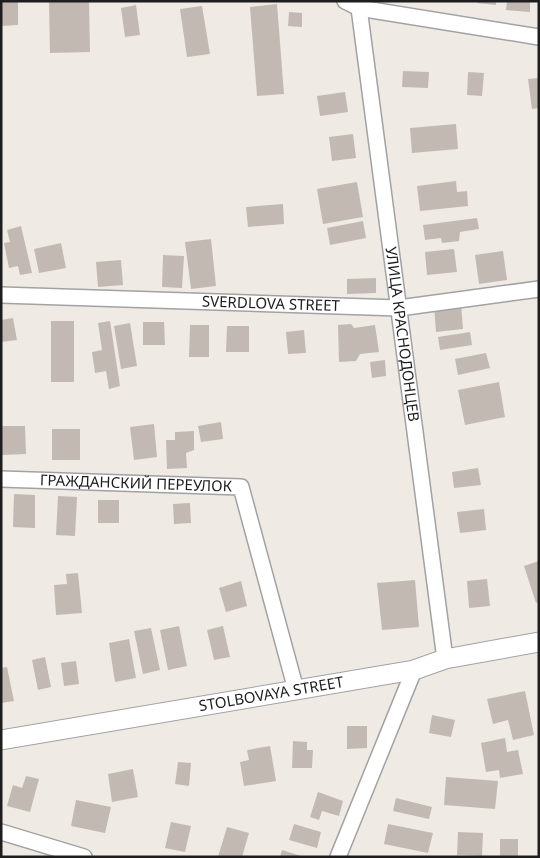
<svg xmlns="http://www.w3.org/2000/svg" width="540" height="858" font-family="'Noto Sans',sans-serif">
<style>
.building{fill:#c3b9b3}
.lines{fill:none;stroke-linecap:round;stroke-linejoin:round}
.minor-casing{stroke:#a2a2a2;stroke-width:18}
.tertiary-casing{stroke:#a2a2a2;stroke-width:21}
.minor{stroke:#fff;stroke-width:15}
.tertiary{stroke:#fff;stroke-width:19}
.labels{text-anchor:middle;stroke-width:4;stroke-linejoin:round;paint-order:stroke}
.street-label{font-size:15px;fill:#1e1e1e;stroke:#fff}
</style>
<rect width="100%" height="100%" fill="#efeae4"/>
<g class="building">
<polygon points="1,1 18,1 18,25 1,26"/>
<polygon points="49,1 89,1 90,52 50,53"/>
<polygon points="477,1 496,1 496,5 477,3"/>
<polygon points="507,1 530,1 530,12 506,10"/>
<polygon points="277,4 284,94 257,96 250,7"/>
<polygon points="136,5 140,35 125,37 121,8"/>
<polygon points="202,6 210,54 187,57 180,9"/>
<polygon points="289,12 302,13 302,27 288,26"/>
<polygon points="403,71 429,72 428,88 402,87"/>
<polygon points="468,72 484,73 482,96 467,95"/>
<polygon points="539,78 539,108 532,109 528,79"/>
<polygon points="345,92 348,112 320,116 317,96"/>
<polygon points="456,124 458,149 412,153 410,128"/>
<polygon points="353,134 356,158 332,161 329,137"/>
<polygon points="456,181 457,192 467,191 468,206 420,211 417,186"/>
<polygon points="357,182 363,217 323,224 317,189"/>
<polygon points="283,204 284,224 248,227 246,207"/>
<polygon points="477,218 479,229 460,232 459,241 442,243 441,238 425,240 423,225"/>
<polygon points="363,221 366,238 330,245 327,228"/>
<polygon points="21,226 32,273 20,275 18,266 9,268 4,243 10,242 7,230"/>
<polygon points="211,239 216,286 191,289 185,242"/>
<polygon points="61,243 66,268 39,273 34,249"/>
<polygon points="454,249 457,272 427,275 425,252"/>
<polygon points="503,251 507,280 479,284 475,255"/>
<polygon points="163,255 184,256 182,288 162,287"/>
<polygon points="121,260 123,285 98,287 96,262"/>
<polygon points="376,278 376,293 347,294 347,279"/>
<polygon points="461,304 463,329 436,332 434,306"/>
<polygon points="13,318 17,340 1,342 1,320"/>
<rect x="51" y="321" width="23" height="61"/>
<polygon points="110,321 120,386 109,389 106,371 95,373 92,352 102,350 98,323"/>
<polygon points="143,322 164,322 165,345 143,345"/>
<polygon points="130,323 137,366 121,369 114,326"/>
<polygon points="351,324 354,328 375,325 379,352 360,354 356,361 339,362 338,325"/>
<polygon points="190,325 209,325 209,357 189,357"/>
<polygon points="227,326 249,326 249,352 226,352"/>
<polygon points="304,330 306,353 288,354 286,332"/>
<polygon points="470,332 472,345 440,350 438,337"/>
<polygon points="486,353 490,368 458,375 455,359"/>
<polygon points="385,360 386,376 372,378 370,362"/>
<polygon points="499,382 505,417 465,425 458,390"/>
<polygon points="221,422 223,439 201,442 198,426"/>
<polygon points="154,424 157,457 134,460 130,427"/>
<polygon points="1,426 25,426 26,454 1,455"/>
<rect x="52" y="429" width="28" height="31"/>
<polygon points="194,431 194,450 186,453 187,468 167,469 166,440 175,440 175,432"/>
<polygon points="478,468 481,485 454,488 452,472"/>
<polygon points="14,494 35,495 35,528 13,527"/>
<polygon points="58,496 77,497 75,536 56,535"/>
<rect x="98" y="500" width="21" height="23"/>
<polygon points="190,503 191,523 174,524 173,504"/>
<polygon points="484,509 486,530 460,533 457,512"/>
<polygon points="539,561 539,602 536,603 524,566"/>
<polygon points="78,573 82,613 56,615 54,585 67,584 66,574"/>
<polygon points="487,579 490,606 469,608 467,581"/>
<polygon points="415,580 419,627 382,630 377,583"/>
<polygon points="241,581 247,606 226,612 219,588"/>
<polygon points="179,626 187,666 168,670 160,630"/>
<polygon points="223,626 230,657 214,660 207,630"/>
<polygon points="151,628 160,670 143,674 134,631"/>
<polygon points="129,639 136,678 115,682 109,643"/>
<polygon points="45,657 51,687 38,690 32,660"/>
<polygon points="76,661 79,684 64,686 61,663"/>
<polygon points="7,667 14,701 1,703 1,668"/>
<polygon points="525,691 534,735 513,740 508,720 493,724 487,699"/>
<polygon points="432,715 455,720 451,737 429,733"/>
<polygon points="347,726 367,726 367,748 347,749"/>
<polygon points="505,738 507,752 518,750 523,774 500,778 499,770 486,772 481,743"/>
<polygon points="293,741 307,742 307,750 313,750 312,768 292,768"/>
<polygon points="270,746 276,781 244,786 240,762 249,760 247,750"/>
<polygon points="178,762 191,763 189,786 175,784"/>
<polygon points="133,769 138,797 112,802 108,774"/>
<polygon points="26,776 39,779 30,812 7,806 13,785 22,788"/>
<polygon points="446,777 498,781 495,809 444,805"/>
<polygon points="318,792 343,801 339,816 322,811 319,820 310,817"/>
<polygon points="396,798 432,807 429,819 393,811"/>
<polygon points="76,800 111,807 105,833 71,826"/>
<polygon points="171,822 191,826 185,852 165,848"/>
<polygon points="294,824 321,832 317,848 289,840"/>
<polygon points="388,824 433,833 428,853 384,844"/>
<polygon points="227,827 249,833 242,857 218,857"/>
<polygon points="458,832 483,833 482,856 457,855"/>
<rect x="500" y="839" width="18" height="18"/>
<polygon points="282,850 301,856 301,857 280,857"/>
</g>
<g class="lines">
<g class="minor-casing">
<g id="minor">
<polyline points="345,1 359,8 539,37"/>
<path id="s1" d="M359,8L445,659"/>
<path id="s2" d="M1,295L399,308L539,289"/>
<path id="s3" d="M1,479L241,487L296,690"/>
<polyline points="1,832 84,857"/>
<polyline points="338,857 414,670"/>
</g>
</g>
<g class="tertiary-casing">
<g id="tertiary">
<path id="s4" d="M1,740L414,670L445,659L539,642"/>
</g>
</g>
<use href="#minor" class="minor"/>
<use href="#tertiary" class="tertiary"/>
</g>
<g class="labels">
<g class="street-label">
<text dy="5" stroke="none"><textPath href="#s2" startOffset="270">SVERDLOVA STREET</textPath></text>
<text dy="5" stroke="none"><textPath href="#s1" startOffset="329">УЛИЦА КРАСНОДОНЦЕВ</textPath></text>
<text dy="5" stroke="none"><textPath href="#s3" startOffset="135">ГРАЖДАНСКИЙ ПЕРЕУЛОК</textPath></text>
<text dy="5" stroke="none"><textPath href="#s4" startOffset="274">STOLBOVAYA STREET</textPath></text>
</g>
</g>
<rect width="540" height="858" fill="none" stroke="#1e1e1e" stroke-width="5"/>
</svg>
